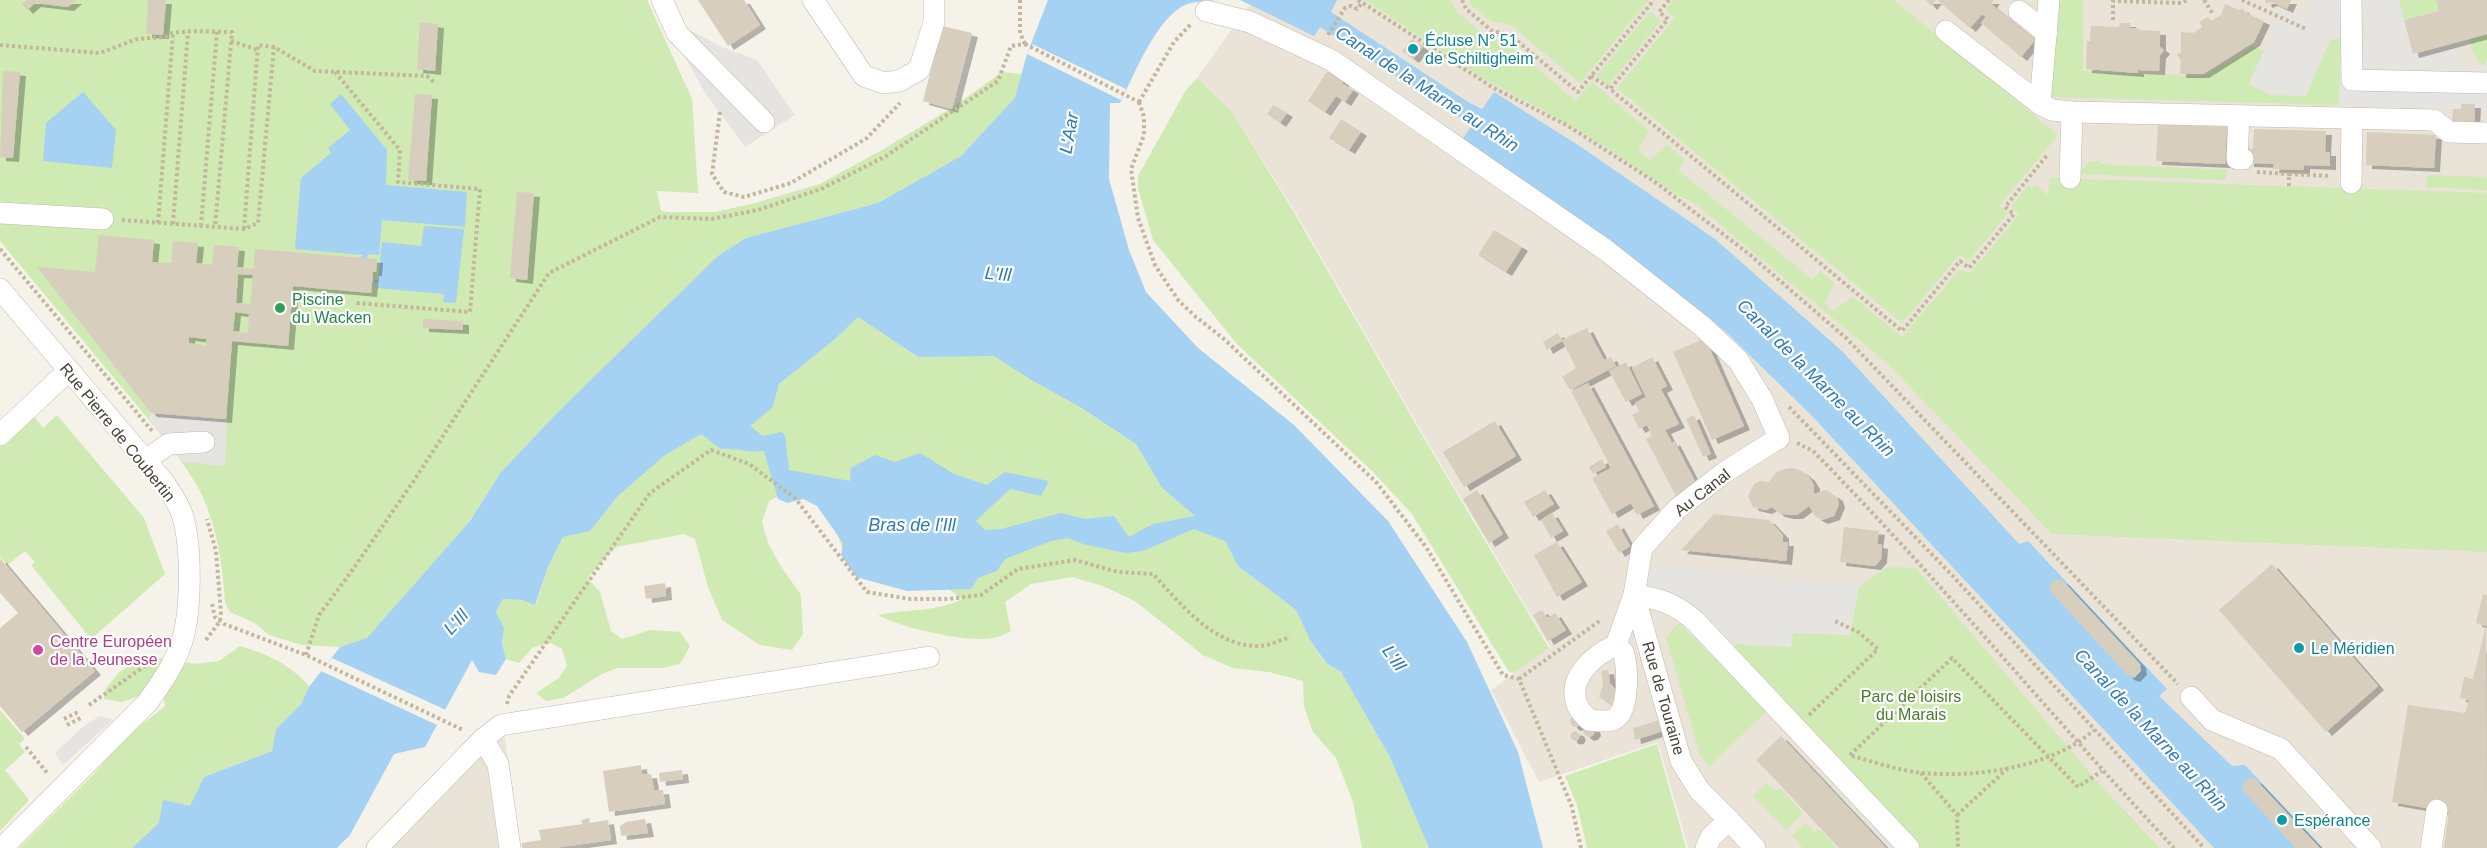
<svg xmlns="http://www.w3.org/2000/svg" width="2487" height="848" font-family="Helvetica,sans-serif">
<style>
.residential{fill:#e9e4d7}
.green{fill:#cfeab2}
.parking{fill:#e6e4e1}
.water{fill:#a5d1f2;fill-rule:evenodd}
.pier{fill:#f5f2e9}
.building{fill:#d7cebe;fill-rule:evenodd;filter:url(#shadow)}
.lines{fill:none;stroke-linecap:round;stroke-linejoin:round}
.minor-casing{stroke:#c1baac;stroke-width:22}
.path{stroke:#c3b69c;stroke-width:4;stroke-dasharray:3 3;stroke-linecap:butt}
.minor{stroke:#fff;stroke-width:21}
.culture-dot{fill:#0f9aa8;stroke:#fff;stroke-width:2}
.leisure-dot{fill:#2e9e5b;stroke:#fff;stroke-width:2}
.hotel-dot{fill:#d1479c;stroke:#fff;stroke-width:2}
.labels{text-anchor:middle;stroke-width:4.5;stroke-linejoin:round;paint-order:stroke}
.culture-label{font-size:16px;fill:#0d838f;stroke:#fff;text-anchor:start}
.leisure-label{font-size:16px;fill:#27864d;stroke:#fff;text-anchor:start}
.street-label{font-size:16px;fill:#494337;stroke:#fff}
.hotel-label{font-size:16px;fill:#b23c85;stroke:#fff;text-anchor:start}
.park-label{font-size:16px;fill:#467d28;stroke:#fff}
.water-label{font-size:18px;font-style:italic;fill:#2d7ab9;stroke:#fff}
</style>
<defs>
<filter id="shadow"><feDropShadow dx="6" dy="4" stdDeviation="0" flood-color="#0004"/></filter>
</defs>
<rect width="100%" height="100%" fill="#f5f2e9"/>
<g class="residential">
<polygon points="1253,0 2487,0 2487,848 1688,848 1658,742 1539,782 1491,690 1550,647 1427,441 1296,213 1232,112 1197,78"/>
<polygon points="505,738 520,848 365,848 463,747"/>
</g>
<g class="green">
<path d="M0,0H647L692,99L698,193L657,191L661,211L668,212H715L755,203L820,184L882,150L953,107L1002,72L1022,74L1016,98L961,156L878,203L746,238L559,411L501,472L470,521L367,639L340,647L302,645L269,635L255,623L230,612L225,603C223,567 217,528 202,495C193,477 180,460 169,444L0,241Z"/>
<polygon points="1365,0 1451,0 1457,12 1488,38 1507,42 1575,101 1592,82 1649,131 1638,150 1650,160 1667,145 1685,160 1678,170 1813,280 1820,271 1835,283 1824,303 1833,311 1853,297 1902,337 1960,269 1969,274 2019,215 2011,207 2028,185 2031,188 2036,185 2048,195 2050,178 2487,193 2487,552 2052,534 1888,364 1693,202 1677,195 1601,144 1547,112 1484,79"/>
<polygon points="1469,0 1649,0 1580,83 1511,25 1491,21 1471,5"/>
<polygon points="1674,0 1894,0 2058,135 1999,206 2008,213 1969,261 1960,254 1902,323 1617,88 1675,18 1666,10"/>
<polygon points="2055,0 2083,0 2083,71 2203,76 2253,46 2264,51 2249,84 2330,39 2342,38 2339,105 2050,97"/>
<polygon points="2399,0 2436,0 2439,11 2404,20"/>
<polygon points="1650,12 1661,21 1608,86 1596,76"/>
<polygon points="2487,34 2487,60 2485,60 2485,64 2482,65 2472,50 2470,39"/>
<polygon points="1197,78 1232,112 1295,214 1425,440 1549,648 1514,673 1509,672 1412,514 1374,473 1236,343 1153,240 1138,188 1138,176 1186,90"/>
<polygon points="2100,161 2100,164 2227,170 2226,180 2078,174 2089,162"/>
<polygon points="2427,175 2487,177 2487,190 2426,187"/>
<path d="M858,317L918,357L994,355L1033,381L1080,407L1136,444L1162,488L1225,541L1238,566L1296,610L1310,640L1325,663L1341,672L1390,757L1429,848H1362L1353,802L1336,758L1313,732L1304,706L1303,681L1269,672L1233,668L1203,655L1135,601L1103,586L1072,577L1031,584L1005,602L1011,631C1005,634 1000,637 993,638C967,643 902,628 878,615C906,609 937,612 962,599L941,583L849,565L828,510L790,490L769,501L762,522L768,543L780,565L801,595L803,634L792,650L760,645L722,620L708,587L695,539L684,534L616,547L587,578L600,592L611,631L622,639L650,630L680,632L690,646L680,664L661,668H618L602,674L563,698L546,701L536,693L559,678L567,666L562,649L551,643L533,647L519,663L506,659L502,643L504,628L496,612L503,599L522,600L536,605L548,567L563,537L590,531L618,496L664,456L721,422L773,407L779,384L834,340Z"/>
<polygon points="32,413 43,428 57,415 144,518 165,574 91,639 31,565 35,562 25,551 7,565 0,556 0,443"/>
<polygon points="1888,567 1916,568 2100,785 2160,848 1919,848 1731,649 1738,644 1791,647 1792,633 1850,635 1859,586"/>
<polygon points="1679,623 1767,711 1709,766 1700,755 1666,637"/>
<path d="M240,646C267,654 291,665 310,687L301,704L276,729L272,751L204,777L190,807L159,823L133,848H19L94,774L124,739L165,706L164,700L149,693L121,702L104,699L106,688L119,672L141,658H166L194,664L219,661Z"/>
<polygon points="0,710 25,739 19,744 25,752 5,770 29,800 0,831"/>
<polygon points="1657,744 1686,848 1587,848 1577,805 1565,776"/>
<polygon points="1766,783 1776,791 1781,789 1803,813 1786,830 1753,796"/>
<polygon points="1804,824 1807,824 1814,832 1819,829 1837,848 1803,848 1792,836"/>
</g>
<g class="parking">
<polygon points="2312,0 2399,0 2413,53 2457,42 2462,54 2461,70 2485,65 2485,60 2487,60 2487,110 2475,109 2475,104 2462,104 2461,109 2339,105 2341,38 2330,40 2306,96 2271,95 2249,84 2281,12 2288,10 2305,16"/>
<polygon points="683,27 725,48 757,60 795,115 745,147 704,91 670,30"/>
<polygon points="151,413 227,419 225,466 182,462 149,420"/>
<polygon points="1648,565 1859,586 1850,635 1793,633 1791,647 1738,644 1711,645 1672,608 1645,608"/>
<polygon points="100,716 113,720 63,765 55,753 85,725"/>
</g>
<g class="water">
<path d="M1048,0H1234C1218,0 1202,0 1187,4C1157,16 1134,75 1120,103H1110L1109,179L1129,250L1146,292L1198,348L1294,425L1388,521L1467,642L1518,752L1543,848H1429L1390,757L1341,672L1326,663L1310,640L1296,610L1238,566L1225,541L1194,529L1143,551L1125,553L1083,544L1068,538L1051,541L1005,559L997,571L978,578L971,589L907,591L856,577L841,555L843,543L817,506L803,499L787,503L778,499L764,451C747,453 738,448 721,449L701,434L664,456L618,496L590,531L563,537L548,567L535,605L522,600L503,599L496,612L504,628L502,643L506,659L496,675L479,672L472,660L425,747L394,754L350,835L337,848H132L159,823L163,800L190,806L204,777L272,751L276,729L301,704L309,687L340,647L367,638L470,521L501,472L559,411L718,256L746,238L878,203L961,156L1015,98L1027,54ZM858,317L918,357L994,356L1033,381L1080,407L1136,444L1162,488L1195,516L1153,524L1129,537L1114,516L1085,519L1061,513L1001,529L985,530L976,521L1010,489L1041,496L1049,481L1005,472L987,485L954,474L920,453L895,462L875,455L851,468L850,481L789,470L785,436L782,432L763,436L750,426L773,407L779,384L834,340Z"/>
<polygon points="1240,0 1337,0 1331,12 1468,102 1482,109 1494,92 1578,145 1715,239 1843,352 2019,544 2028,541 2167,689 2159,696 2232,766 2245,765 2323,848 2214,848 1813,417 1725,331 1628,257 1461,141 1472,125 1320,27 1314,36"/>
<polygon points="83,92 116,130 112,168 43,161 46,123"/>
<polygon points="341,94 387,150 386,185 467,192 465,227 382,220 379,255 368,254 367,260 359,259 363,255 295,249 301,178 331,153 328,148 350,130 330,104"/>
<polygon points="424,226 464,229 456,303 443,302 444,294 377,288 378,283 374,283 374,280 378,280 382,242 421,246"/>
</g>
<g class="pier">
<polygon points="1032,44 1126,89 1121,100 1027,54"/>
<polygon points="332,658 446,710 437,725 321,671"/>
</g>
<g class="building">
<polygon points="27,0 76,0 68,7 35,3 27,10 22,4"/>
<polygon points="148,0 166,0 163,35 146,34"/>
<polygon points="698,0 744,0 760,25 728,46"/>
<polygon points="1926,0 1936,0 1931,6"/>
<polygon points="1937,0 1994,0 1991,4 2035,40 2021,57 1981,23 1986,17 1982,14 1970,28"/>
<polygon points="2265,0 2291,0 2287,9 2272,2 2266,4"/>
<polygon points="2436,0 2487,0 2487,34 2413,54 2404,20 2439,11"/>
<polygon points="2225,4 2239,10 2242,8 2246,13 2264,21 2254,42 2203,74 2180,74 2181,61 2177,55 2181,52 2181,32 2193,33 2202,27 2199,22 2208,17 2211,21 2221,15"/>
<polygon points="420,22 438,24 435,71 417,69"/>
<polygon points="2120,23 2130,23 2130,28 2139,28 2139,30 2160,31 2160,47 2164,50 2160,55 2159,71 2138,70 2138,73 2086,69 2087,41 2090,41 2091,26 2119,27"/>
<polygon points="942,26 972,33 952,109 923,101"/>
<polygon points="1412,39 1423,47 1413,59 1402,51"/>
<polygon points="1335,70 1343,74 1343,84 1353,90 1345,102 1336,96 1325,112 1308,101 1326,73"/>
<polygon points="3,71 20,72 13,158 0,157"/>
<polygon points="415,94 432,95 426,181 408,180"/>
<polygon points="2461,104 2475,104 2474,123 2452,122 2453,109 2461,109"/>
<polygon points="1273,105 1287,113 1280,123 1267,114"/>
<polygon points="1341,119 1361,132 1349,150 1329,138"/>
<polygon points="2158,124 2227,127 2225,164 2156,161"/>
<polygon points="2254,129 2326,131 2325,152 2330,152 2330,166 2304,165 2304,170 2273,169 2274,164 2248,163 2248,148 2253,149"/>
<polygon points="2367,132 2436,135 2434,168 2366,165"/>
<polygon points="517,192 534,193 527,280 510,278"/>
<polygon points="1494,230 1522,247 1506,272 1478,255"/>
<path d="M99,235L154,240L152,262L171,263L173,241L198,243L196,263L212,265L214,245L239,247L237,267L253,269L255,249L377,259L376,272H373L371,293L293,286L288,346L232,341L226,419L151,413L37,267L95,272ZM238,274L253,275L250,304L236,303ZM235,312L249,314L248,333L233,331ZM189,337L206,339V346L189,343Z"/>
<polygon points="423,319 463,321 463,330 423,328"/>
<polygon points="1587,328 1604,360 1611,357 1616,366 1570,390 1562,377 1576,368 1562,340"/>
<polygon points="1558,333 1562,341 1547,350 1543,342"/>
<polygon points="1705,338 1744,426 1712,440 1673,352"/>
<polygon points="1652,357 1667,386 1661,389 1679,424 1665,430 1672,443 1674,441 1697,485 1676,496 1646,439 1652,436 1647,425 1639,429 1632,415 1639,411 1635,403 1646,397 1632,368"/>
<polygon points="1626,362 1642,394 1626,402 1609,371"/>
<polygon points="1588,383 1654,506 1637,515 1631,503 1612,514 1592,478 1611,468 1571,391"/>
<polygon points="1694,415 1711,454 1703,457 1686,419"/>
<polygon points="1495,421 1516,456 1464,487 1443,452"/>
<polygon points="1602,459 1606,467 1593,474 1589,467"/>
<polygon points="1793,468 1802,471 1809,477 1814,485 1814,494 1826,490 1837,497 1839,504 1834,516 1822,520 1816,517 1809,506 1797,515 1788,515 1779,513 1772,507 1766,510 1753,507 1748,496 1754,484 1760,481 1769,482 1776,473 1784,469"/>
<polygon points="1477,490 1503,534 1489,543 1463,499"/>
<polygon points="1545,490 1554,504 1533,517 1524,502"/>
<polygon points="1552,513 1563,531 1551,538 1541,520"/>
<polygon points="1714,514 1769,520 1783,535 1783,542 1788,542 1786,561 1681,550"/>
<polygon points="1618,524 1630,546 1619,553 1606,531"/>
<polygon points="1844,527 1879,531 1877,544 1882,545 1881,559 1875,566 1840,562"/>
<polygon points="1557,542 1582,582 1557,597 1534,555"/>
<polygon points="0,558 95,671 22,732 0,706 0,628 18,613 0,593"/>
<polygon points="2272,564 2378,686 2326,732 2219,610"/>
<polygon points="2056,579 2063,581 2140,664 2141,671 2134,678 2128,676 2051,592 2049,585"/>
<polygon points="665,583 666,596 646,599 644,586"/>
<polygon points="2483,594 2487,595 2487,626 2476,623"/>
<polygon points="1542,610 1547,618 1555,613 1566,630 1548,641 1533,615"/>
<polygon points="2486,626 2487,848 2444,848 2449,812 2392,802 2408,705 2465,713 2469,700 2460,698 2464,677 2473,679"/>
<polygon points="1608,670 1610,683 1617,692 1615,708 1599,697 1603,684 1601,671"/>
<polygon points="1572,716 1581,722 1579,726 1574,727 1571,724 1570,720"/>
<polygon points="1660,720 1663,731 1635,740 1633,728"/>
<polygon points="1586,726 1594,728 1595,732 1592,736 1588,737 1584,734 1583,730"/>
<circle cx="1575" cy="736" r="4.5"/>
<polygon points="1781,736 1886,848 1839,848 1768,772 1756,760"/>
<polygon points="641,765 642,775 651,774 654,791 663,790 665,804 609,812 603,771"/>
<polygon points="682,770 683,779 660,782 659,773"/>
<polygon points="2249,778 2256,780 2320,848 2296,848 2244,792 2242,784"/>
<polygon points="590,818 589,823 608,820 611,840 554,848 522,848 522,843 541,840 539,830 583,824 581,820"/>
<polygon points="645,819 648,833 621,836 620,826 626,822"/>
</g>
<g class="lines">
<g class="minor-casing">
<g id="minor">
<polyline points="662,0 677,33 764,122"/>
<polyline points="813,0 864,76 884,83 899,81 919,70 934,22 934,0"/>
<polyline points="2351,0 2352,80 2487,83"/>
<path d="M1206,11L1250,22L1331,60L1607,251L1702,326L1738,360L1762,399L1779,438L1725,472L1677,509L1642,548L1634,595L1616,645C1596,654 1569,675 1576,701C1577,708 1584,715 1589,720C1598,721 1610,723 1617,717C1629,708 1628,665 1623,652C1621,649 1618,647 1616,645"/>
<polyline points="2019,11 2047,33"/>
<polyline points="1946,31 2040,104 2052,110 2072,112 2434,120 2449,132 2487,133"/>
<polyline points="2040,104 2049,0"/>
<polyline points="2239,116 2237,159 2243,159"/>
<polyline points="2070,178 2072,112"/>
<polyline points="2351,183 2352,118"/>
<polyline points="0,213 103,219"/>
<path d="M0,289L163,481C170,492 178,502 182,514C192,545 192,617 180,647C172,668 160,685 147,703L2,848"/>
<polyline points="0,435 69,370"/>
<polyline points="145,460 169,444 204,442"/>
<path d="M1634,595C1661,599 1674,603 1695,621L1909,848"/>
<polyline points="1634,595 1681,761 1699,790 1729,820 1711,837 1706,848"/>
<polyline points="2191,697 2212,720 2281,749 2371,848"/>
<polyline points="483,739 498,764 510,848"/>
<polyline points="1729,820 1755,848"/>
<polyline points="377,848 483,739 501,725 929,657"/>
<polyline points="2431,848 2437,810"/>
</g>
</g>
<g class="path">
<polyline points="1020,0 1020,33 1025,44"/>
<polyline points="1358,0 1492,87 1568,126 1655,182 1749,254 1846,338 2178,684"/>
<polyline points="1462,0 1466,9 1492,31 1510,35 1578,92 1654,0"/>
<polyline points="1669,0 1659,12 1668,19 1610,89 1902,331 1960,261 1969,268 2014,214 2005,207 2048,154"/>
<polyline points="2204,0 2213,14"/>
<polyline points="2242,0 2306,29"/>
<polyline points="2113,20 2113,1 2181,3 2187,0"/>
<polyline points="1328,35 1345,8 1351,6 1357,9 1362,3"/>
<polyline points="231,41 258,50"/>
<polyline points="1025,44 1139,102"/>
<polyline points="0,45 100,53 137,39 165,37 172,33 191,31 232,32 215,227"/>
<polyline points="335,72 400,150 398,182 480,189 470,312 356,303"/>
<polyline points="1591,76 1610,89"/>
<polyline points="1139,102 1144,117 1144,135 1131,169 1138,218 1155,265 1168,285 1179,301 1196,317 1224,339 1376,482 1426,547 1503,675 1519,679 1572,807 1581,848"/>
<polyline points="1139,102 1174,42 1191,24"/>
<polyline points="720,112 712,174 724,192 744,197 791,183 867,138 900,103"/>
<polyline points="2257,172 2289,174"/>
<polyline points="2289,186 2289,174 2331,176"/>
<polyline points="122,220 244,229 258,223 274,47"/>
<polyline points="158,223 173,33"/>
<polyline points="173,224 188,32"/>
<polyline points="201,226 217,32"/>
<polyline points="244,229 258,45 274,47 315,71 427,76 435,83"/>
<polyline points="0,249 153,432"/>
<polyline points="1789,407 1949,572 2204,848"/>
<path d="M1797,443L1813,451C1939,579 2052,717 2174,848"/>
<polyline points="212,604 215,617 224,624 306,655 463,730"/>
<polyline points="206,640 220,621 221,613 216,551 207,519"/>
<polyline points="306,655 319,615 351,572 413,482 549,273 660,217 712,219 758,210 821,189 886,156 998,81 1011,46 1025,44"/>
<polyline points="1519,679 1601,620"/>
<path d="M507,704L509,696L650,493L711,450L749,464L795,498L867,592L910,599H948L981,595L1018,569L1075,560L1118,572L1153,574C1180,603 1214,647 1259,646C1268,646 1281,640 1290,637"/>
<polyline points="89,705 145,666"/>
<polyline points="1809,715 1878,649 1858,632 1835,621"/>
<polyline points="64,719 78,712"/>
<polyline points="67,725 81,718"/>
<polyline points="26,747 48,774"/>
<polyline points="1850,755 1952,658 2078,787 2102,771"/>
<path d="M1852,756C1875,762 1900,771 1923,773C1977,778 2053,767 2094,730"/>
<polyline points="1921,773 1957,815 1958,848"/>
<polyline points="1957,815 2007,769"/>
</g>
<use href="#minor" class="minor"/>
</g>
<g class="culture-dot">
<circle cx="1413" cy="49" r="6"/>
<circle cx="2299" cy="648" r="6"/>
<circle cx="2282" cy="820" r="6"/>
</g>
<circle class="leisure-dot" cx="280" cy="308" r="6"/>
<circle class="hotel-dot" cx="38" cy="650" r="6"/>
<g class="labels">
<g class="culture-label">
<text x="1425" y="46">Écluse N° 51<tspan x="1425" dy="18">de Schiltigheim</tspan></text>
<text x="2311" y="654">Le Méridien</text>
<text x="2294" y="826">Espérance</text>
</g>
<g class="leisure-label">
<text x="292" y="305">Piscine<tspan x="292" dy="18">du Wacken</tspan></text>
</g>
<g class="street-label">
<text transform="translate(118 432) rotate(51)" y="6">Rue Pierre de Coubertin</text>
<text transform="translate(1702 492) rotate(-38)" y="6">Au Canal</text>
<text transform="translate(1664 698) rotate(74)" y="6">Rue de Touraine</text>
</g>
<g class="hotel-label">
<text x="50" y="647">Centre Européen<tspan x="50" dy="18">de la Jeunesse</tspan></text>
</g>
<g class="park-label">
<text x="1911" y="702">Parc de loisirs<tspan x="1911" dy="18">du Marais</tspan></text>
</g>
<g class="water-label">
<text transform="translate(1427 89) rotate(33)" y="6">Canal de la Marne au Rhin</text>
<text transform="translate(1069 133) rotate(-80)" y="6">L'Aar</text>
<text transform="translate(998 274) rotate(5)" y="6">L'Ill</text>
<text transform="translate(1816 378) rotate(45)" y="6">Canal de la Marne au Rhin</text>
<text x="912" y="531">Bras de l'Ill</text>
<text transform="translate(456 622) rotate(-47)" y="6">L'Ill</text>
<text transform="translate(1394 658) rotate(55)" y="6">L'Ill</text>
<text transform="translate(2151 730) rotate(47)" y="6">Canal de la Marne au Rhin</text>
</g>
</g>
</svg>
